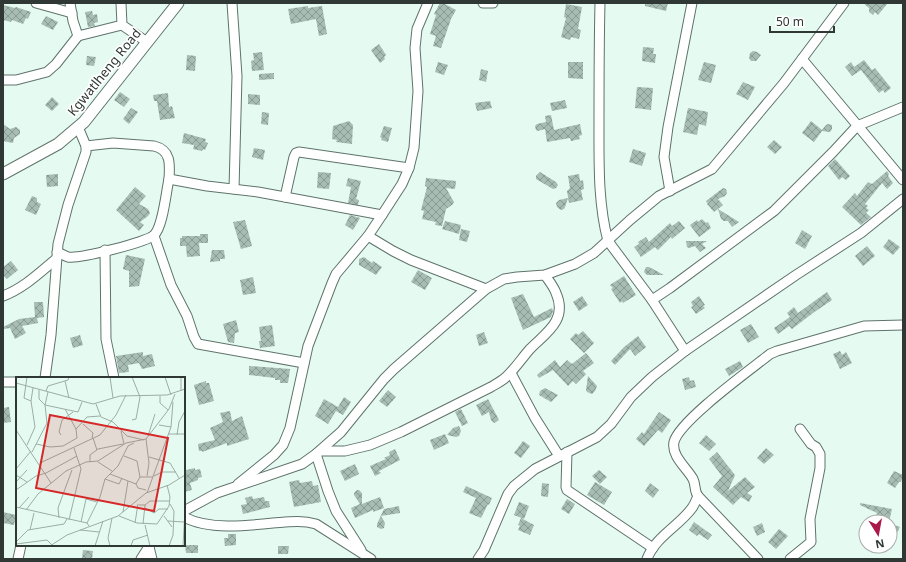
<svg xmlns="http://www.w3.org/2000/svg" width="906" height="562" font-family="'Noto Sans',sans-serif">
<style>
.building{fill:url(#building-cross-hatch)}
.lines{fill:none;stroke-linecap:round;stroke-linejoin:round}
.minor-casing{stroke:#5f736b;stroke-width:11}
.tertiary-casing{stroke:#5f736b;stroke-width:13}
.minor{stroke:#fff;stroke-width:9}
.tertiary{stroke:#fff;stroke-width:11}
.labels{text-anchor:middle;stroke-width:3.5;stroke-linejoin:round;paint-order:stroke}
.street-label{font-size:13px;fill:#2f3834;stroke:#fff}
.inset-road{fill:none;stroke:#9cada5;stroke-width:1}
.view{fill:#d62828;fill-opacity:0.15;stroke:#d62828;stroke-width:2}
.inset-edge{fill:none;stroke:#2f3834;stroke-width:2}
</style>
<defs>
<pattern id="building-cross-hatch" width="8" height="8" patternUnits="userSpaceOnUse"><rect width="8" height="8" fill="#a7bdb4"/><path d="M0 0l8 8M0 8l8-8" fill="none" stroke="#889b93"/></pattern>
</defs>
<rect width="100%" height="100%" fill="#e5fbf1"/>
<g class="building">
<polygon points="440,3 443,3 456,10 451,19 441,48 433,46 436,36 430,34 436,15 434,14"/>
<polygon points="645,3 668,3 666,11 645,6"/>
<polygon points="863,3 888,3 878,15 875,12 873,15 869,12 869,8"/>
<polygon points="566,4 582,7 578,29 581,30 579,39 571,37 570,40 561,37 566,18 564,17"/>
<polygon points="3,5 15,8 16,7 31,12 28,19 26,18 23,24 12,20 11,22 3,20"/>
<polygon points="308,6 308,8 322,6 327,34 319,36 316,19 291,24 288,9"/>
<polygon points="92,11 93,15 97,14 98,22 94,23 95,26 88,27 85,12"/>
<polygon points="46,16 58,22 53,30 41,24"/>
<polygon points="379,44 386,55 384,57 385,59 380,63 371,50"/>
<polygon points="643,47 654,48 653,54 656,54 655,63 642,61"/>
<polygon points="753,51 757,52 761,55 756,61 751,61 749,58 750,53"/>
<polygon points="262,52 264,70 252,71 251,61 254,60 253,53"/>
<polygon points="187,55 196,56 195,71 186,70"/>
<polygon points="87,56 96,57 94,66 86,65"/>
<polygon points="864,60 872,70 875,68 891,88 885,93 883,90 879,93 861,70 852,76 845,67 851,62 854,67"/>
<polygon points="438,62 448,65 444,75 435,72"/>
<polygon points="568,62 583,62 583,79 568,78"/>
<polygon points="704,62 716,65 711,83 698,80"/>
<polygon points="481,69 488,71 486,82 479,80"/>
<polygon points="274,73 274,79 259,80 259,74"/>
<polygon points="743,82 755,87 748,100 736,94"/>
<polygon points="637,87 653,88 651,110 635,108"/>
<polygon points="120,92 130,99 124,107 114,100"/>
<polygon points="168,93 169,107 172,106 175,118 160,120 157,101 154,101 153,95"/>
<polygon points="248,94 260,95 260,105 248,104"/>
<polygon points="52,97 59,104 52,111 45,105"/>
<polygon points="565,100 567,108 552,111 550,103"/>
<polygon points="490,101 492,108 477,111 475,103"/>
<polygon points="131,108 138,112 129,124 123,119"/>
<polygon points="688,108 708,112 706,126 699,124 697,135 683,132"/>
<polygon points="262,112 269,113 268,125 261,124"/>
<polygon points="551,115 554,130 580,124 582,135 579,136 580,139 571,141 570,138 547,142 545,129 538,131 536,130 535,126 537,124 546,122 545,116"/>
<polygon points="349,121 353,125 352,144 336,142 337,140 332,139 333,126"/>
<polygon points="811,121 822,130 826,125 828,124 832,125 832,129 830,132 822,131 814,142 802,133"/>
<polygon points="3,124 10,129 16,127 20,130 20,134 14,138 13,143 3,141"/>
<polygon points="384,126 392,128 388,142 381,140 382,138 380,137"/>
<polygon points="184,133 206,139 205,142 208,143 205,150 203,149 202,151 193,149 194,145 182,143"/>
<polygon points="774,140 782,147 775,154 767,147"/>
<polygon points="254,148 265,150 263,160 252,157"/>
<polygon points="633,149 646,153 642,166 629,162"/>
<polygon points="835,159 850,176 846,180 842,177 839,180 828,166"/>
<polygon points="887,171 889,174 888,176 893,183 887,189 882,183 865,204 868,206 866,208 869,210 866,213 871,217 861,225 842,207 855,193 857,196 868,182 872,184"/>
<polygon points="318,172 331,173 329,189 317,188"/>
<polygon points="540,172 556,182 558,185 556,188 553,189 536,179 536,176"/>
<polygon points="58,174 58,186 47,187 46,175"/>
<polygon points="579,174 580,181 583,180 584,189 581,190 583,200 569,203 567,191 570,188 568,176"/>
<polygon points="348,178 361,181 356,199 359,200 358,205 348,203 351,187 346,186"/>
<polygon points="426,178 456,181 455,189 446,188 454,202 452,205 446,209 442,226 435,225 436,222 422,219 424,211 421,210 427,187 425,186"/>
<polygon points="135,187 146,196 139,204 148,209 150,213 148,216 140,222 144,225 139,231 116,210"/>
<polygon points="723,188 726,189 727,193 725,196 718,199 723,205 718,209 739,222 732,227 728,221 724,221 721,219 718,209 714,212 707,204 709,202 707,203 706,201"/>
<polygon points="32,196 37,198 37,202 41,204 36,215 25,210"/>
<polygon points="568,198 565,207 564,209 561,210 557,207 556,203 559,200"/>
<polygon points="350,215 360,218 353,230 345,225"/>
<polygon points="702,219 706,223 708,222 711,228 699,237 690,225 697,220 698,222"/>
<polygon points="245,220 252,246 241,249 233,222"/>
<polygon points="445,221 461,225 459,234 442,229"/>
<polygon points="679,221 685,228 672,239 671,237 658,250 655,247 641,257 634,247 639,244 638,242 646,237 649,242 670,223 672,226"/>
<polygon points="461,229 470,231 467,242 459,240"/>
<polygon points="802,230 812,236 805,249 795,243"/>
<polygon points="200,234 208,234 208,243 199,243 200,256 187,257 186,246 180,246 180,238 182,238 182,236 200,236"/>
<polygon points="889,239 900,247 893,255 883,247"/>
<polygon points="686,241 707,241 702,244 706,248 700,252 695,246 689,248 687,247"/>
<polygon points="867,246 875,256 863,266 855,256"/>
<polygon points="212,250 224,250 225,259 220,259 220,261 210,262"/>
<polygon points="126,255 145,259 139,286 129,287 129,271 123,269"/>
<polygon points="364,257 372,263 373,261 382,267 376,275 359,265 359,259"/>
<polygon points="11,261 18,270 7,279 3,275 3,267"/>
<polygon points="646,267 649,267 664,275 647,275 644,272"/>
<polygon points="418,270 432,278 425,290 411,282"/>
<polygon points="624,276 636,295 623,303 622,301 620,303 611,289 613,288 610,285"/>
<polygon points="253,277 256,293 243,295 240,280"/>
<polygon points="827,292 832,300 813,313 792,329 789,326 778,334 774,328 790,317 787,313 794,307 798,313"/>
<polygon points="523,294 534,317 552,308 553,311 551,317 523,330 511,298"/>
<polygon points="582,296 588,305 579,311 573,302"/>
<polygon points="699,296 705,305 703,306 705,308 696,314 691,307 693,306 691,302"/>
<polygon points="34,302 43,302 44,317 37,318 38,323 22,326 26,333 15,339 10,328 4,329 3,327 19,319 35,317"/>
<polygon points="236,320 239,332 235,333 234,343 228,342 223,324"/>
<polygon points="751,324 759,337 748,343 740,330"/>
<polygon points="272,325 275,346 260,348 259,341 261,341 259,327"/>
<polygon points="583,331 594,343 584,353 570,339 576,333 578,335"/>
<polygon points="484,332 488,343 479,346 476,335"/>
<polygon points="80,335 83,345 73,348 70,338"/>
<polygon points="638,336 646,347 635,356 630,349 615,365 611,361 624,347"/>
<polygon points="840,351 842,355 846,352 852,363 840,369 833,354"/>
<polygon points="143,352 143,356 152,354 155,366 142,369 139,363 128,365 129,372 119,373 116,356"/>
<polygon points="586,353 594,363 583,371 586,374 576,384 573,381 568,386 553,370 539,378 537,375 555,360 560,367 567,360 572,364"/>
<polygon points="740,361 743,367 729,376 725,369"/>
<polygon points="249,366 290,369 288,383 280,383 280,380 275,380 275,378 249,375"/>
<polygon points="588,376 597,386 595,391 592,394 587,392 586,390"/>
<polygon points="689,377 690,381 694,380 696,387 685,390 682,379"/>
<polygon points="206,381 206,383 209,383 214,401 199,405 194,385"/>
<polygon points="545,388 558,395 551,402 539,395 540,391"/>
<polygon points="388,390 396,397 387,407 379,401"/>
<polygon points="344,397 351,402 343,415 336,411 328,424 315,416 324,399 338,407"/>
<polygon points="488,399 499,420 496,422 494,423 491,420 489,412 482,416 476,405 486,400 487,401 487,400"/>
<polygon points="9,407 11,422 3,423 3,408"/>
<polygon points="461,409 468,423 462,426 455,412"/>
<polygon points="230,411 232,421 242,416 249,439 227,446 227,443 202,452 202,451 199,451 198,444 215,440 210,428 223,422 220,413"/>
<polygon points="659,412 671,420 662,433 658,430 644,446 636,439 642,432 644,434"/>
<polygon points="459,426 461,431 459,436 456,437 447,435 453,428"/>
<polygon points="445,434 449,443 434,450 430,440"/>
<polygon points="706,435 716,444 709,451 699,443"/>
<polygon points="523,441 530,446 521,458 514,453"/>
<polygon points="766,448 774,455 764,464 757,458"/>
<polygon points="395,449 400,460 379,471 381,473 375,476 370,466 386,459 384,458 390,455 389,452"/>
<polygon points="717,452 735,475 728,491 745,477 755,487 747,493 752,496 749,502 741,497 733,505 713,487 722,476 709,459"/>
<polygon points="355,464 359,474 345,481 340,471"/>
<polygon points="195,468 195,470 200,469 202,477 198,478 198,480 190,483 192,490 184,492 184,469 186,470"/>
<polygon points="599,470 607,477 600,484 592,476"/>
<polygon points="894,471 903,475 901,482 899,482 895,488 887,483"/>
<polygon points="299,480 300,483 312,481 313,486 318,485 321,502 294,507 289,482"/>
<polygon points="595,482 612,492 604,505 587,495"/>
<polygon points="542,483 549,484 548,497 541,496"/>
<polygon points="650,483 659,490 653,498 645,491"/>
<polygon points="466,486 492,498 489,505 488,504 481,518 469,513 476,498 463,492"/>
<polygon points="357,490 359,490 362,493 362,504 380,497 384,508 373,512 373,510 355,518 351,508 360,504 354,495 354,493"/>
<polygon points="252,496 253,499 264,497 265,501 269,501 270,507 243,514 241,505 247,504 245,498"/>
<polygon points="567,499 575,504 569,514 561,509"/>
<polygon points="519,502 529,506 524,519 514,515"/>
<polygon points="860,503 892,509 889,522 873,522 877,513 860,505"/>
<polygon points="399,506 400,513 381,516 385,523 384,528 381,529 377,527 377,524 384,509"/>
<polygon points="3,512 16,515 14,525 3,523"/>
<polygon points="521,518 534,525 530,535 518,530 520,526 518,525"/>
<polygon points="694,522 712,535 708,540 699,534 697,536 689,530"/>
<polygon points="762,523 765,532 757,536 753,527"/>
<polygon points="890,523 900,527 890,548"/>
<polygon points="779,529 788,536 776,549 768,542"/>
<polygon points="228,534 236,534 236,545 225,546 224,538 228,538"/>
<polygon points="185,545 198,545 198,553 186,553"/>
<polygon points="278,546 289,546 288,554 278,554"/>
<polygon points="83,550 93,551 92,559 82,559"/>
</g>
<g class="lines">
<g class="minor-casing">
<g id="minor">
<polyline points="36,3 72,13"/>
<polyline points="70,3 73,21 78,36 122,25"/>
<polyline points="121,3 122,25 147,42"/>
<polyline points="232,3 237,76 234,189"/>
<polyline points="483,3 493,3"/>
<path d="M600,3C599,44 599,85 599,125C599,163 598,204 608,241L652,300L685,351"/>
<polyline points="802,59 903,180"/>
<polyline points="3,80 16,80 47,72 56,64 78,36"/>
<path d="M86,146L113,143L154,146C171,150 170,164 169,179L207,186L258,192L382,215"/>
<polyline points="670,191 664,157 668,127 692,3"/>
<polyline points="285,197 294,157 296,153 299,152 409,168"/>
<polyline points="154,236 171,285 187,316 194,337 198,344 304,363"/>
<polyline points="368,236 393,251 411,260 486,289"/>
<polyline points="105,250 106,339 114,378"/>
<path d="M57,252C60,253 65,256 68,257C79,259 148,242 154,235C163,227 166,192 169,179"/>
<path d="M3,296C24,288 39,273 56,259"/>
<polyline points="652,300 670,288 774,211 833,152 857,126 903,107"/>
<polyline points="511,373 535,418 559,456"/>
<polyline points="45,378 51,335 58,244 68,205 86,152 86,146 78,127"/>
<polyline points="3,382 17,382"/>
<path d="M321,451H345L370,445L401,432L491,387C496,384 502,381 506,377C515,369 522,358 530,349C546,333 568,320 556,293C554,287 549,281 545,275"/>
<polyline points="567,452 566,487 567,490 653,548"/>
<polyline points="316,454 328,491 336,511 361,550"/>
<polyline points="238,484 274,455 283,445 290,428 308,346 332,283 336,274 368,236 382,215 402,184 409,168 414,148 418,91 415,48 417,29 428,3"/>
<polyline points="698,496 758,559"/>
<polyline points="184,511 217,493 302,464 316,454 341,432 384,379 394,369 486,289 504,279 517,277 545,275 575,264 594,253 630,220 659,196 712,169 784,83 844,3"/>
<path d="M184,517C208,530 246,526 273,523C288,522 301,520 316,524L371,559"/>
<polyline points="149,547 152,559"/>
<polyline points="18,559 21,545"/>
<polyline points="141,559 150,545"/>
<polyline points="478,559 484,550 508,494 514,486 535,469 597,437 611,424 631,397 652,377 685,351 796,275 861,233 903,199"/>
<path d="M647,559C655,537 679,526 692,508C695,504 696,500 698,496C694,491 696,485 693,479C687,468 671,456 674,442C679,421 750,370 770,354L777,351L864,326L903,325"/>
<polyline points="790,559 811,542 810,519 820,468 820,454 816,447 811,444 800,429"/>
</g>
</g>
<g class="tertiary-casing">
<polyline id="tertiary" points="3,174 58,144 84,122 178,3"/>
</g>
<use href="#minor" class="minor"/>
<use href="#tertiary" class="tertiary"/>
</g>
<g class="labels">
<g class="street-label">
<text transform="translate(104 72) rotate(-51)" y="5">Kgwatlheng Road</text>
</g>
</g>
<g transform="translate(16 377)">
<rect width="169" height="169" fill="#e5fbf1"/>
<path class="inset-road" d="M11,0L8,21L15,24M94,0L97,21M116,0L124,20L120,42L116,43M149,0L155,18M165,0V14M49,4L53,21M0,6L77,27L104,19L151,18L169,12M23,13V22L29,28L62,35L66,25M30,14L32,9L52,3L53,0M144,19V26L152,33M80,27L85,40L97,45L111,59L128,63M49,32L60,52M67,47L77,56L76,61M143,48L155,50M0,53L35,106M105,54L108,67M152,57H169M45,58L43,55L46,43L57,35M161,58L163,45L169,34M132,59L139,37M77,61L81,73M130,62L133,86L131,99M20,67L34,70L47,69L61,61L60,52L71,40L84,39M11,68L19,50L15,24L17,11M16,75L31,46L29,28L32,15M108,79L121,84L124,100M133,80L154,86L163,101M74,85V78L82,72L107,67M82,85L96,94M24,86L84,58L100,38L110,18M0,92L15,74M94,97L120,107L122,111L130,113M0,98L11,105M138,99L146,95H160M89,102L103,107L106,101M0,105L11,93M120,107L124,100H137M0,113L20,99L30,96L61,79M131,116L155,50L157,25M123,128H129L127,147M129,128L134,124H154M0,130L71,146L73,149M3,131L13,120M129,131L138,136L143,132H152M10,133L22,117L50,94L70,85L82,84L110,66L130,62L153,32L159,17M107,135L112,104M103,139L121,146L141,147L153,129L154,120L151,108M148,139L156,150M43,141L42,131L56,93M53,143L65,92L58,71M152,144L168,145M65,145L70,122L81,125M71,146L84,120L89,102L102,89L112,69L118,66M119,146L122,127M129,148L134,169M14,153L18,136M64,153L83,155M0,165L12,153L48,147L51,142M0,167L31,163L36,168M34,169L51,158L102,139L130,116L153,108L169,98M79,169L87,144M94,169L92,161L96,141M115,169L117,163L132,158M153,169L157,158L158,134L154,127M167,169L169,133"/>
<path class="view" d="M34,38L152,61L138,134L20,111Z"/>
<rect width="169" height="169" class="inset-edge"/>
</g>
<rect width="906" height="562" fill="none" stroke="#2f3834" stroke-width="8"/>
<g transform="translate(878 534) rotate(169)"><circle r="19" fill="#ffffff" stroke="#acafae"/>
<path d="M0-3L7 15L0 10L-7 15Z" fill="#ab184a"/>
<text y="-6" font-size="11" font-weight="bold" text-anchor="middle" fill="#2f3834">N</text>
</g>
<path d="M770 26v6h64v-6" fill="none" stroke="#2f3834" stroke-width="2"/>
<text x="776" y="26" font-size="12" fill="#2f3834" stroke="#ffffff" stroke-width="3" paint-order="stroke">50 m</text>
</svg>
